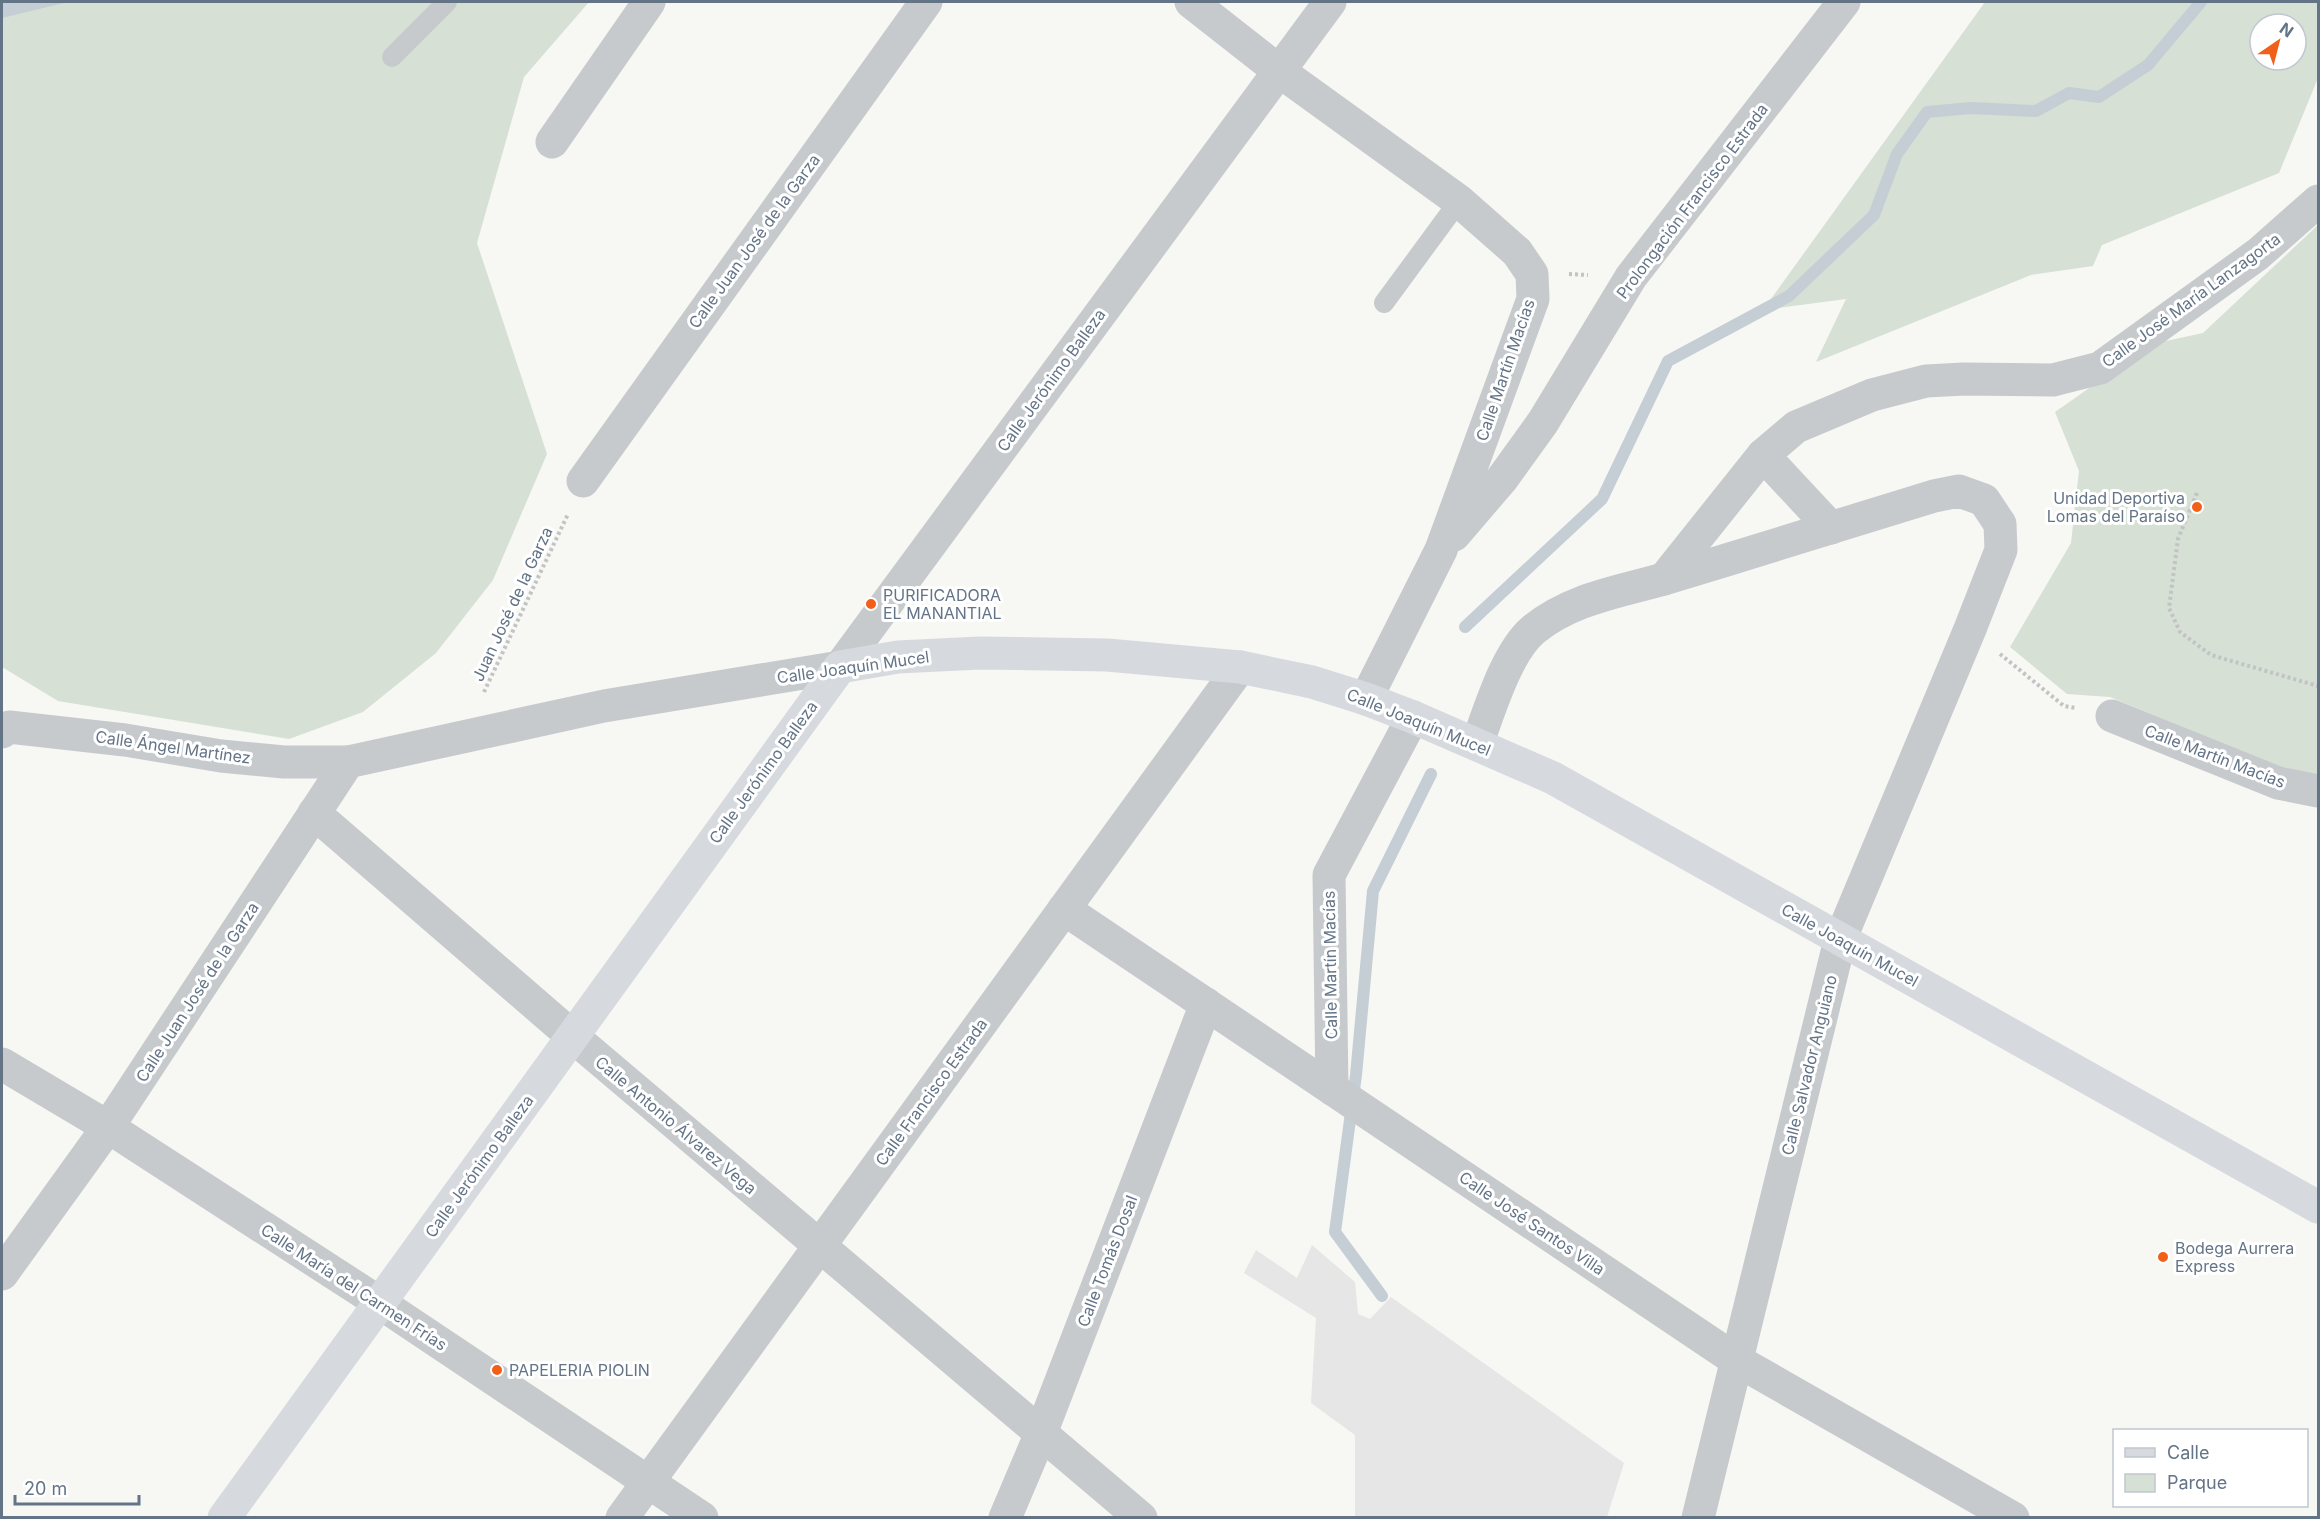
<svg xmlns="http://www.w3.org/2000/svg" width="2320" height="1519" font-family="Inter,sans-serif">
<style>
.built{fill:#e5e6e5}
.green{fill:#d7e0d4;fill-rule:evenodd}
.water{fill:#c4ced4}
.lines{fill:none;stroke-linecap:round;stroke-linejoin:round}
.stream{stroke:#c4ced4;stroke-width:12}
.path{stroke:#c2c3c5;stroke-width:4;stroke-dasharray:3 3;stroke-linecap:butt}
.lane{stroke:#c6cacd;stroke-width:20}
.street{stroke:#c6cacd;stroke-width:33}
.secondary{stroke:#d6dadf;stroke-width:33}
.poi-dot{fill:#f25f19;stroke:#fff;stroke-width:2}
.labels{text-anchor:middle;stroke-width:6;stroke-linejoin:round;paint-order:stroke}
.street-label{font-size:16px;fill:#647487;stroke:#fff}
.poi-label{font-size:16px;fill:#647487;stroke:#fff;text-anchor:start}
</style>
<rect width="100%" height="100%" fill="#f7f7f4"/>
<polygon class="built" points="1312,1245 1355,1282 1358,1314 1370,1319 1391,1297 1624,1463 1607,1517 1355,1517 1355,1435 1311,1403 1316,1318 1244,1273 1256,1250 1297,1278"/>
<g class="green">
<polygon points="2,2 589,2 524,77 477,243 547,454 493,580 436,653 363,712 289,739 58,701 2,667"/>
<path d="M1985,2H2318V78L2279,173L2102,245L2093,266L2031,275L1816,362L1846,299L1763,310ZM2260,24H2296V60H2260Z"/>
<polygon points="2318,225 2318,783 2110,697 2067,694 2010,647 2071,543 2079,471 2055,412 2152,344 2203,333"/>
</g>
<polygon class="water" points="2,2 68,2 2,18"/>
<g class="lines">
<g class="stream">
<polyline points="1465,627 1602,499 1668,361 1789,296 1874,215 1897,154 1927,112 1971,108 2036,111 2069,93 2099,97 2148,65 2201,2"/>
<polyline points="1382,1296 1335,1232 1356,1075 1373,891 1431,774"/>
</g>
<g class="path">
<polyline points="1569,274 1588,275"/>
<polyline points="2197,493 2178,539 2169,608 2180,632 2211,655 2318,686"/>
<polyline points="2000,654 2064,706 2076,708"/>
<polyline points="484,692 568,514"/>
</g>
<g class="lane">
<polyline points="392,57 447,2"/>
<polyline points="1384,303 1459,201"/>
</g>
<g class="street">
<polyline points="1191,2 1279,71 1459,201 1517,252 1532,274 1533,299 1441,550 1366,699"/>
<polyline points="552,142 649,2"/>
<polyline points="1763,455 1831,528"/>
<polyline points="583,481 926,2"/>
<polyline points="1454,535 1502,479 1543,422 1631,277 1844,2"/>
<polyline points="1664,579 1763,455 1796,427 1872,395 1926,381 1964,379 2053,380 2100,368 2258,254 2318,201"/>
<polyline points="2112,716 2278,783 2318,791"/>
<polyline points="2,732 9,727 125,740 221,756 284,762 348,762"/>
<path d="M1477,744C1489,712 1506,653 1533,630C1574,596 1627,591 1677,575C1763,549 1849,522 1934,496L1959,491L1984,500L2000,524L2001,550L1970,629L1840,940L1698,1518"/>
<polyline points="314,813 572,1036 1141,1518"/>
<polyline points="1064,909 1736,1360 2013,1518"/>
<polyline points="2,1064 108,1127 380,1303 702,1518"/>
<polyline points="1332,1089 1329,875 1413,717"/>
<polyline points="2,1274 108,1127 348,762 604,706 840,667 1330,2"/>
<polyline points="622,1518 1240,667"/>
<polyline points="1005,1518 1041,1433 1206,1004"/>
</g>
<polyline class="secondary" points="224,1518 840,667 898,657 980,653 1107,655 1240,667 1312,682 1366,699 1413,717 1553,778 2318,1207"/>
</g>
<g class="poi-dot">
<circle cx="2197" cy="507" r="6"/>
<circle cx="871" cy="604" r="6"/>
<circle cx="2163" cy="1257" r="6"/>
<circle cx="497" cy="1370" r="6"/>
</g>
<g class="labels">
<g class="street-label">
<text transform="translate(1692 201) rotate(-53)" y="6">Prolongación Francisco Estrada</text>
<text transform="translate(754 241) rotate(-54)" y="6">Calle Juan José de la Garza</text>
<text transform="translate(2191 300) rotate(-36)" y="6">Calle José María Lanzagorta</text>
<text transform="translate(1505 370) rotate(-71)" y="6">Calle Martín Macías</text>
<text transform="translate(1051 380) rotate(-54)" y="6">Calle Jerónimo Balleza</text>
<text transform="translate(512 604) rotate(-65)" y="6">Juan José de la Garza</text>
<text transform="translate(853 667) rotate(-8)" y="6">Calle Joaquín Mucel</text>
<text transform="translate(1419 722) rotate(22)" y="6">Calle Joaquín Mucel</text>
<text transform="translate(173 747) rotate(8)" y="6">Calle Ángel Martínez</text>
<text transform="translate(2215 756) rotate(21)" y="6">Calle Martín Macías</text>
<text transform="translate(763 772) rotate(-54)" y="6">Calle Jerónimo Balleza</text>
<text transform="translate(1850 945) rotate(29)" y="6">Calle Joaquín Mucel</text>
<text transform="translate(1330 965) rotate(-91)" y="6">Calle Martín Macías</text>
<text transform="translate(197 992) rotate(-57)" y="6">Calle Juan José de la Garza</text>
<text transform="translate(1809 1065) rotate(-76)" y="6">Calle Salvador Anguiano</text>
<text transform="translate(931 1092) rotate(-54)" y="6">Calle Francisco Estrada</text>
<text transform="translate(676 1125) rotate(40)" y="6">Calle Antonio Álvarez Vega</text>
<text transform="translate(479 1166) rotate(-54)" y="6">Calle Jerónimo Balleza</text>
<text transform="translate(1532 1223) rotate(34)" y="6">Calle José Santos Villa</text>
<text transform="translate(1107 1261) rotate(-69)" y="6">Calle Tomás Dosal</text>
<text transform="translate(354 1287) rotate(33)" y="6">Calle María del Carmen Frías</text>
</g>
<g class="poi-label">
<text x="2185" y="504" text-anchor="end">Unidad Deportiva<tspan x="2185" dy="18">Lomas del Paraíso</tspan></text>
<text x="883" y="601">PURIFICADORA<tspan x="883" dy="18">EL MANANTIAL</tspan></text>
<text x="2175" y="1254">Bodega Aurrera<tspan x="2175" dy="18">Express</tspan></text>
<text x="509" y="1376">PAPELERIA PIOLIN</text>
</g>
</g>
<rect width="2320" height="1519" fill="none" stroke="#647487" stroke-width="6"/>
<rect x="2113" y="1429" width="195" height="78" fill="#ffffff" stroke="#c1c7cf" stroke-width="1.5"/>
<rect x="2125" y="1448" width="30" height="9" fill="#d6dadf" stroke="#c1c7cf" stroke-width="1.5"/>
<text x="2167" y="1459" font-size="18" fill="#647487">Calle</text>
<rect x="2125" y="1474" width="30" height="18" fill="#d7e0d4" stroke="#c1c7cf" stroke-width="1.5"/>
<text x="2167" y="1489" font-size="18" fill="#647487">Parque</text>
<g transform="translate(2278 42) rotate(35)"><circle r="28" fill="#ffffff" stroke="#c1c7cf" stroke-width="1.5"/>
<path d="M0-4.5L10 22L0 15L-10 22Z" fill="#f25f19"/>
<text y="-9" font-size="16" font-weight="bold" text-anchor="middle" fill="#647487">N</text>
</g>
<path d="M15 1495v9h124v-9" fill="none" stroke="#647487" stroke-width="3"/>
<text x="24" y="1495" font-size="18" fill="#647487" stroke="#ffffff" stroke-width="4.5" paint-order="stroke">20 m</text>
</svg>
